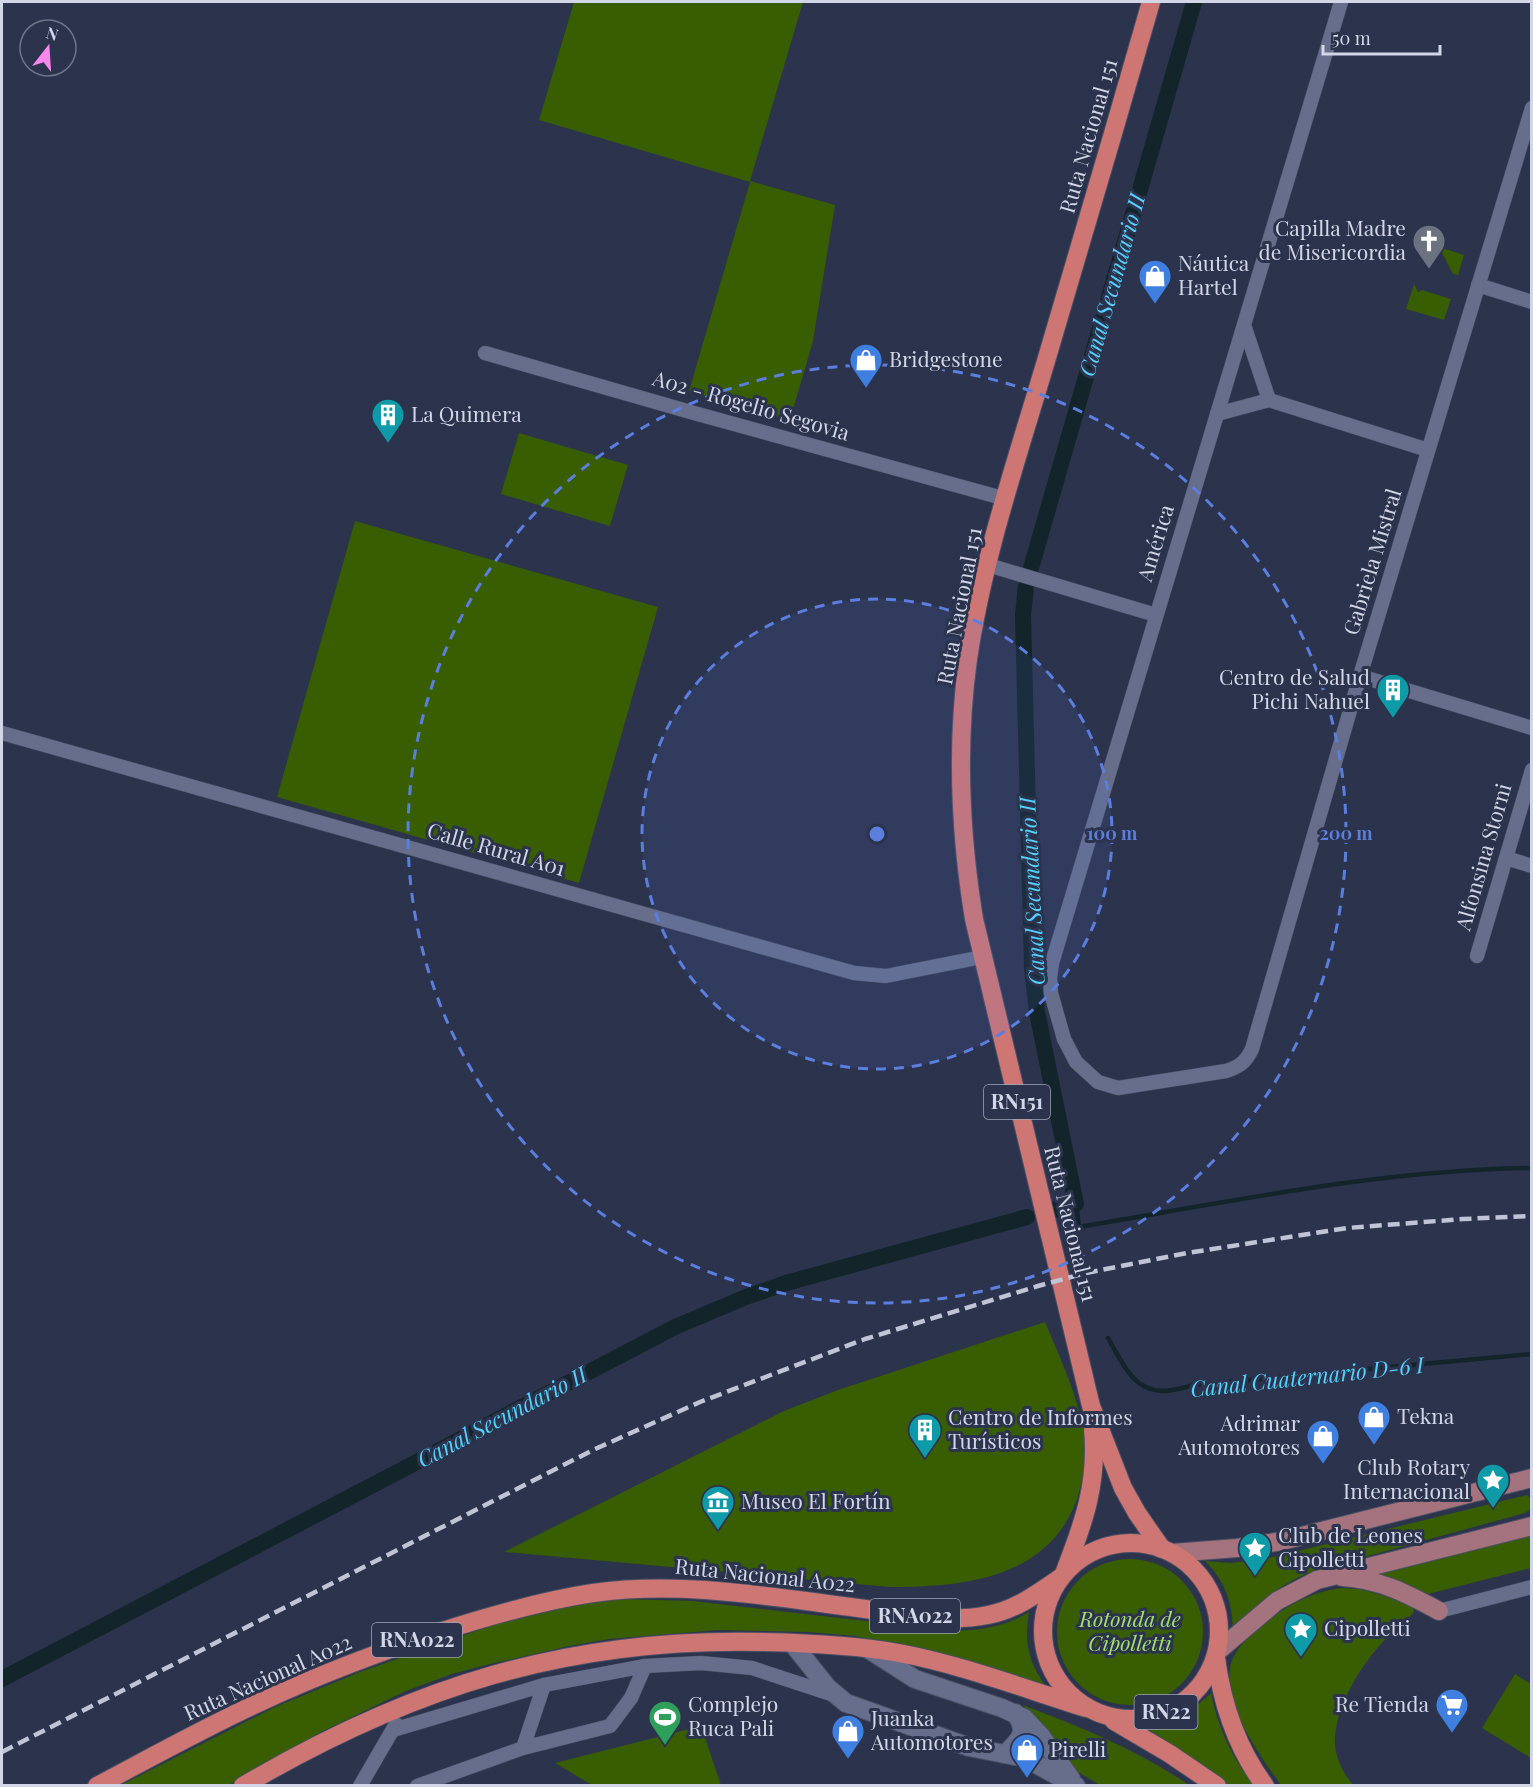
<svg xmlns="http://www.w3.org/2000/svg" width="1533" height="1787" font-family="'Playfair Display',serif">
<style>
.green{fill:#385e01}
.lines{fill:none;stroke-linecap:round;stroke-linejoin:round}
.stream{stroke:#13242a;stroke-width:4.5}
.canal{stroke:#13242a;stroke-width:16}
.street-casing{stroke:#4a4f65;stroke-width:15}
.secondary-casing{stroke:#4a4f65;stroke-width:20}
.primary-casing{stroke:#4a4f65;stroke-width:20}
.highway-casing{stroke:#4a4f65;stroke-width:20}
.street{stroke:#666e8b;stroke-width:14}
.secondary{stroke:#666e8b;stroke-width:18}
.primary{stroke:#a4737d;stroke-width:18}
.highway{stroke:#cd7673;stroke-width:18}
.rail{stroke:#bfc4d6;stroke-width:4.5;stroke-dasharray:12 6;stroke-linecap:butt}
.ring{fill:none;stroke:#5c7ede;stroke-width:3;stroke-dasharray:10 8}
.labels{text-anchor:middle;stroke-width:6;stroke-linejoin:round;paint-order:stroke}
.shield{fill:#2c334d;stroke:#a0a6ba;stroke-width:1.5}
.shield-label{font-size:20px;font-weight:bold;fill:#d2d7e8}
.street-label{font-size:21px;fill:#d2d7e8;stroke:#2c334d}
.poi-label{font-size:21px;fill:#d2d7e8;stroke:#2c334d;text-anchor:start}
.park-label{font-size:21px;font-style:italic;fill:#a4df6d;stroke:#2c334d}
.water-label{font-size:22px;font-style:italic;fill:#54d1fe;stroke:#2c334d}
.centre{fill:#5c7ede;stroke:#2c334d;stroke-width:3}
.ring-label{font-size:18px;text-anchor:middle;font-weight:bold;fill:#5c7ede;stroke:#2c334d;stroke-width:6;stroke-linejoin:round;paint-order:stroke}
</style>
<rect width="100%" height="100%" fill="#2c334d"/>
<g class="green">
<polygon points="574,2 803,2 750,181 835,205 813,341 790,420 689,391 750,182 539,120"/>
<polygon points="1439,247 1464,255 1458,275 1453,274"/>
<polygon points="1414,284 1418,292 1422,290 1451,299 1444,320 1406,309"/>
<polygon points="519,433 628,465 610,526 501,494"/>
<polygon points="355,521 658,607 579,883 277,797"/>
<path d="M1045,1322C1061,1360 1079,1398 1085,1439C1087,1459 1083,1482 1076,1502C1046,1579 963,1587 890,1587L504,1552L784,1411L838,1390Z"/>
<path d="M1527,1495L1531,1499V1509L1525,1513L1317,1570C1281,1582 1258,1603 1233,1630C1232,1601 1225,1581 1205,1561L1230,1563L1265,1559Z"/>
<polygon points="1531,1536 1531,1568 1428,1594 1397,1580 1373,1575"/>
<circle cx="1130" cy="1632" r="73"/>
<path d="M1341,1588L1360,1589L1405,1602L1411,1604L1414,1609L1413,1613C1403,1624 1390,1633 1380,1645C1358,1670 1334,1710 1335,1744C1336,1760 1344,1774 1353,1785H1281C1260,1756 1214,1693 1234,1656C1241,1642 1255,1632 1266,1622C1288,1604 1313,1592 1341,1588Z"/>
<path d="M619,1599L693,1601L951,1631C980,1630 1004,1627 1029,1612C1024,1643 1028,1661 1046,1687L904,1646L855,1636L808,1632L718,1630L609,1639L569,1646L490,1664L452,1674L406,1691L321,1732L229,1785L119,1786L275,1707L360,1672L499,1623L574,1605Z"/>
<polygon points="1515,1674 1531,1684 1531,1758 1482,1728"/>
<path d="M1211,1693C1217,1726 1233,1759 1253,1785H1228L1148,1729C1173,1724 1193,1710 1211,1693Z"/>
<path d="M1023,1705C1081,1727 1138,1750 1189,1785H1100L1071,1768Z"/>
<polygon points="701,1726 721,1785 592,1785 555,1763"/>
</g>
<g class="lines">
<g class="stream">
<path d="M1076,1204L1079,1227C1229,1202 1379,1170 1532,1168"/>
<path d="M1108,1338C1121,1360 1132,1390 1162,1391C1174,1391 1184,1387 1195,1385L1532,1354"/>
</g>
<g class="canal">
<polyline points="1031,568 1194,2"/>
<polyline points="1026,586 1023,615 1032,969 1037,1012 1076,1204 1053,1210"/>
<polyline points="2,1679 675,1327 746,1297 786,1283 1027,1217"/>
</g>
<g class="street-casing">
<g id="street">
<path d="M1341,2L1052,963L1050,978L1051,993L1064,1039L1076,1062L1098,1082L1118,1088L1226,1071C1239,1067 1246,1062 1252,1049L1360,676L1532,108"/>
<polyline points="1478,285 1532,302"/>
<polyline points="1244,325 1269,400"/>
<polyline points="485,353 694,413 1006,499"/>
<polyline points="1217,414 1269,400 1428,450"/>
<polyline points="988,565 1156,615"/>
<polyline points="1360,676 1532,728"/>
<polyline points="2,733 854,973 886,976 982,957"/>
<polyline points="1506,858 1532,866"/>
<polyline points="1477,956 1532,770"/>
<polyline points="1439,1611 1532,1587"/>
<polyline points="393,1730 544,1685 645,1666"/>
<polyline points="523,1748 544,1685"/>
<polyline points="360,1786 396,1724"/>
<polyline points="417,1786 523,1748 610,1726 631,1698 645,1666 701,1663 752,1668 834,1695"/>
</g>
</g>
<g class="secondary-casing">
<g id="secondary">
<polyline points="792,1643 828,1688 846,1703 969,1747 1025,1758 1076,1786"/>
<polyline points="868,1649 915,1679 1002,1708 1024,1718 1041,1736 1071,1779"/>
<path d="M1005,1754C1020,1740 1029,1732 1015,1713"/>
</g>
</g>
<g class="primary-casing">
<g id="primary">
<polyline points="1172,1553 1237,1548 1282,1541 1532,1478"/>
<path d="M1342,1577C1379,1579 1408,1594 1439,1611"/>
<polyline points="1218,1651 1277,1601 1317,1580 1532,1526"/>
</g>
</g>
<g class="highway-casing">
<g id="highway">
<path d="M1151,2C1117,122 1081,241 1046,361C1017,459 983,558 968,659C956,746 960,833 974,919L1091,1406L1123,1488L1137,1513L1162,1549"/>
<circle cx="1131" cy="1631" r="88"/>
<path d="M1065,1571C1084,1522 1098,1483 1093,1429"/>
<path d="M1216,1658C1222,1704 1237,1748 1265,1786"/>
<polyline points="1114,1721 1170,1754 1217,1786"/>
<path d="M97,1786C150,1758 202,1729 256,1704C320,1674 387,1649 455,1627C500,1613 546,1600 593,1593C680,1581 765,1596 851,1607C896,1613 943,1624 988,1615C1015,1610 1037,1594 1060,1578"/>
<path d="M243,1786C411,1687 568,1637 764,1642C809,1643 855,1645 899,1653C963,1665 1025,1689 1086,1708"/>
</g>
</g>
<use href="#street" class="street"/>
<use href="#secondary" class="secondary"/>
<use href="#primary" class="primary"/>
<use href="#highway" class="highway"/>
<polyline class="rail" points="2,1752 593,1450 700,1402 865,1339 1038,1286 1086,1273 1187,1253 1347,1228 1463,1219 1532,1216"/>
</g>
<circle cx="877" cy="834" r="235" fill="#5c7ede" fill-opacity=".12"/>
<g class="ring">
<circle cx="877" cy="834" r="235"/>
<circle cx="877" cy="834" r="469"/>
</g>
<defs>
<g id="church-pin" transform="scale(1.725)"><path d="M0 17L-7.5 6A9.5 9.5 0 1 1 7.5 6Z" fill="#6b7280" stroke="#2c334d"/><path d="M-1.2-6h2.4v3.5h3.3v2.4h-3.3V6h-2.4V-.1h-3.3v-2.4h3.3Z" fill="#fff"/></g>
<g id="shop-pin" transform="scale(1.725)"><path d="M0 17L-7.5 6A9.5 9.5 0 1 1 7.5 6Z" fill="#3f7fe0" stroke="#2c334d"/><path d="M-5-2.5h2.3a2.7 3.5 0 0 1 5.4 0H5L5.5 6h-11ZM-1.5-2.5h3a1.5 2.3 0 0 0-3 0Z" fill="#fff"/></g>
<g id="building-pin" transform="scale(1.725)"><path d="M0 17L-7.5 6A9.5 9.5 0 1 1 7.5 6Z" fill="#0f9aa8" stroke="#2c334d"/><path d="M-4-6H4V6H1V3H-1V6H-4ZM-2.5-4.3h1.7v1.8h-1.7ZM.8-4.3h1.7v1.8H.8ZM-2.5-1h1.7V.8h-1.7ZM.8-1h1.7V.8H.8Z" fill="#fff"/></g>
<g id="sight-pin" transform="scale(1.725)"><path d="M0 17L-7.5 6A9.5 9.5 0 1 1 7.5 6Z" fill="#0f9aa8" stroke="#2c334d"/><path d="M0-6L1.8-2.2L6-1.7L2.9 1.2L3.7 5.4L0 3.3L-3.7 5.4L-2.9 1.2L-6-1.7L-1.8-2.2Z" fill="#fff"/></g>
<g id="museum-pin" transform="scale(1.725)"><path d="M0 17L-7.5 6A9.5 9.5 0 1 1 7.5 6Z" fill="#0f9aa8" stroke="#2c334d"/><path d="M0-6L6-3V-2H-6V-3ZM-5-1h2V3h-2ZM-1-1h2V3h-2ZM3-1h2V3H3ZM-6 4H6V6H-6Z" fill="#fff"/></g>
<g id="supermarket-pin" transform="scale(1.725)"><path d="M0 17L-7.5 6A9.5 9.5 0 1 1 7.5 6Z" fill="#3f7fe0" stroke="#2c334d"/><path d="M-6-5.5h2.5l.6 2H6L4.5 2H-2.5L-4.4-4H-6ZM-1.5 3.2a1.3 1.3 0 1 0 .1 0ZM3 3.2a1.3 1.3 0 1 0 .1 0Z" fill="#fff"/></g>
<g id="stadium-pin" transform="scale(1.725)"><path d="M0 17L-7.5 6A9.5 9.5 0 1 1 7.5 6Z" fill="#2e9e5b" stroke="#2c334d"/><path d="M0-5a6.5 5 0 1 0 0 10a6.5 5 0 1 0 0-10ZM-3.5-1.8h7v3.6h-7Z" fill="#fff"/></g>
</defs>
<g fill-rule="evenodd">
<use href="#church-pin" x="1429" y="241"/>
<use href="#shop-pin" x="1155" y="276"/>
<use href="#shop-pin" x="866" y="360"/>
<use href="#building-pin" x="388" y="415"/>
<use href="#building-pin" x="1393" y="690"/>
<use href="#shop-pin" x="1374" y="1417"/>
<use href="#building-pin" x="925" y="1430"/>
<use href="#shop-pin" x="1323" y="1436"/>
<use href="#sight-pin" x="1493" y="1480"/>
<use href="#museum-pin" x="718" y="1502"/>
<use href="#sight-pin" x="1255" y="1548"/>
<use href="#sight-pin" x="1301" y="1629"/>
<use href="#supermarket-pin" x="1452" y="1705"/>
<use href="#stadium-pin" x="665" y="1717"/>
<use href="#shop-pin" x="848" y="1731"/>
<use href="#shop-pin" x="1027" y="1750"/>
</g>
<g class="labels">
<g class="shield">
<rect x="984" y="1085" width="66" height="34" rx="4.5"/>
<rect x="870" y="1599" width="90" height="34" rx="4.5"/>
<rect x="372" y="1623" width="90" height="34" rx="4.5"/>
<rect x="1134.5" y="1695" width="63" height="34" rx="4.5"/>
</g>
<g class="shield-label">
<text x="1017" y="1109">RN151</text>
<text x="915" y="1623">RNA022</text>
<text x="417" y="1647">RNA022</text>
<text x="1166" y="1719">RN22</text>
</g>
<g class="street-label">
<text transform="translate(1089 136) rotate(-74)" y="7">Ruta Nacional 151</text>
<text transform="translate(751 406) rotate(16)" y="7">A02 - Rogelio Segovia</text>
<text transform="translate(1156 543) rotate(-73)" y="7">América</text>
<text transform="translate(1373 562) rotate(-73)" y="7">Gabriela Mistral</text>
<text transform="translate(960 606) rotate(-79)" y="7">Ruta Nacional 151</text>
<text transform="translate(496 850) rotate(16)" y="7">Calle Rural A01</text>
<text transform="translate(1484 857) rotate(-74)" y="7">Alfonsina Storni</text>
<text transform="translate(1070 1224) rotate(76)" y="7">Ruta Nacional 151</text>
<text transform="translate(765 1576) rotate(6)" y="7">Ruta Nacional A022</text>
<text transform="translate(268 1678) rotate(-24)" y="7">Ruta Nacional A022</text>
</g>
<g class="poi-label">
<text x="1406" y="236" text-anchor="end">Capilla Madre<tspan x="1406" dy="24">de Misericordia</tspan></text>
<text x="1178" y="271">Náutica<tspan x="1178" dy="24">Hartel</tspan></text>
<text x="889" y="367">Bridgestone</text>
<text x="411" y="422">La Quimera</text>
<text x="1370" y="685" text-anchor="end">Centro de Salud<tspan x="1370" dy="24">Pichi Nahuel</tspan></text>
<text x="1397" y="1424">Tekna</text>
<text x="948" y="1425">Centro de Informes<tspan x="948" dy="24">Turísticos</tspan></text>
<text x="1300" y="1431" text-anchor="end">Adrimar<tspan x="1300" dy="24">Automotores</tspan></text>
<text x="1470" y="1475" text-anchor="end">Club Rotary<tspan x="1470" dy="24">Internacional</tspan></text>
<text x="741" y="1509">Museo El Fortín</text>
<text x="1278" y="1543">Club de Leones<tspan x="1278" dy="24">Cipolletti</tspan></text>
<text x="1324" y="1636">Cipolletti</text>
<text x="688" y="1712">Complejo<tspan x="688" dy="24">Ruca Pali</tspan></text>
<text x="1429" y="1712" text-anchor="end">Re Tienda</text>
<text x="871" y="1726">Juanka<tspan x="871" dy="24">Automotores</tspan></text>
<text x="1050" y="1757">Pirelli</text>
</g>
<g class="park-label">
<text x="1130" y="1627">Rotonda de<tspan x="1130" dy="24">Cipolletti</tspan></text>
</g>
<g class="water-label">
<text transform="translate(1112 285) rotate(-74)" y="8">Canal Secundario II</text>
<text transform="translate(1032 891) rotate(-93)" y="8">Canal Secundario II</text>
<text transform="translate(1307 1377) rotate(-6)" y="8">Canal Cuaternario D-6 I</text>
<text transform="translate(502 1417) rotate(-28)" y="8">Canal Secundario II</text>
</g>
</g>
<circle cx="877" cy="834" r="9" class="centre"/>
<g class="ring-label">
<text x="1112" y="840">100 m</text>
<text x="1346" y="840">200 m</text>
</g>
<rect width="1533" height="1787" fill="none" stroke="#d2d7e8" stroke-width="6"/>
<g transform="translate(48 48) rotate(17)"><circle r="28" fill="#2c334d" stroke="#6e758b" stroke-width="1.5"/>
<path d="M0-4.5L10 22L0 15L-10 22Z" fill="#f888eb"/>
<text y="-9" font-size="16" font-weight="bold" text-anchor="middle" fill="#d2d7e8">N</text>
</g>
<path d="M1323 45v9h117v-9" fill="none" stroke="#d2d7e8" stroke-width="3"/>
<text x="1332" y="45" font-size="18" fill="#d2d7e8" stroke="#2c334d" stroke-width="4.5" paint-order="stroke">50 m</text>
</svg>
